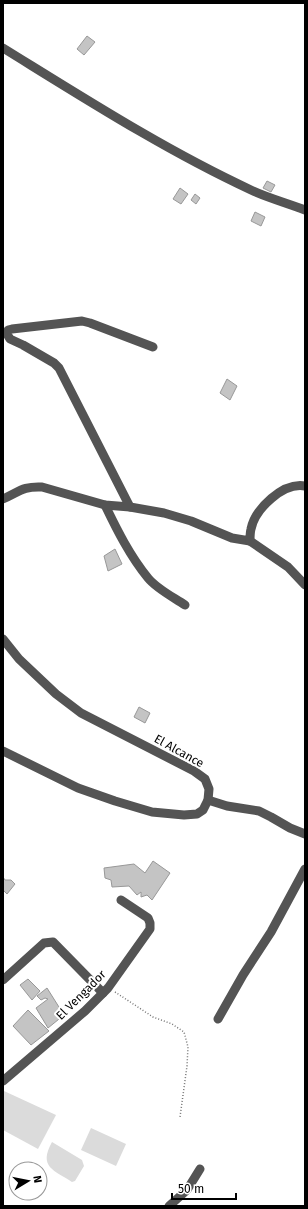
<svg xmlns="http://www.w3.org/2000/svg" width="308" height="1209" font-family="'Fira Sans',sans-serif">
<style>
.green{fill:#dbdbdb}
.building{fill:#c4c4c4;stroke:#989898}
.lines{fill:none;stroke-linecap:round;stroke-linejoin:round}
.path{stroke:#767676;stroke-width:1.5;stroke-dasharray:1 2;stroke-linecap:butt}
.minor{stroke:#545454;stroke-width:9}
.labels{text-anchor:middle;stroke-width:4;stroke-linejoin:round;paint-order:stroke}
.street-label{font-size:12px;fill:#000;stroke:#fff}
</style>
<rect width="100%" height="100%" fill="#fff"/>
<g class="green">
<polygon points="4,1091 56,1115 38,1149 3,1130 3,1093"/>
<polygon points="91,1128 126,1144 116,1166 81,1150"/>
<path d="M52,1142L82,1160L84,1166L75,1181L72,1182C54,1170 38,1167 52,1142Z"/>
</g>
<g class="building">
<polygon points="87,36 95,42 84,55 77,49"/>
<polygon points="267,181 275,185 271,192 263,188"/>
<polygon points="180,188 188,194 181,204 173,199"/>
<polygon points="195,194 200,198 196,204 191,200"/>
<polygon points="255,212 265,217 261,226 251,221"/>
<polygon points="227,379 237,386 230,400 220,393"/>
<polygon points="115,549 122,564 108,571 104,556"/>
<polygon points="139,707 150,713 145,723 134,717"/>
<polygon points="153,861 170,873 152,900 147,895 141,897 141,892 137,895 129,886 112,887 111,880 105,878 104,868 134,864 145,873"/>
<polygon points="3,877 5,880 11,880 15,884 7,894 3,890"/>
<polygon points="28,979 40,991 32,1000 20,985"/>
<polygon points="47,988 64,1015 48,1028 36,1008 48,999 45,998 41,1000 37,996"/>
<polygon points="28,1010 49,1031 31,1045 13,1026"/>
</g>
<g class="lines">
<polyline class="path" points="115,992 153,1017 172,1024 184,1032 188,1047 187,1066 180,1117"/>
<g class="minor">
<path d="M3,48C84,98 165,150 251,190C268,198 287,203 305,210"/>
<path d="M3,499C19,492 23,486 42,487L105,505L130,507L164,513L191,521L232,538L250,541C250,537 250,533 251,529C255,509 283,482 305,486"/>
<path d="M105,505C117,530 130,556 148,578C157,589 173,597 185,605"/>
<polyline points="130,507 59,368 54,363 23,345 10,339 7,334 8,330 12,329 82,321 90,323 153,347"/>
<polyline points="250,541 288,567 305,585"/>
<polyline points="3,639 19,659 56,694 81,713 194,771 205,779 209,789 208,800 203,810 197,814 184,815 152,812 115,801 78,788 3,751"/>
<polyline points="208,800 227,806 259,811 271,817 290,828 305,834"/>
<polyline points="3,980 44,943 53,942 103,993"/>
<polyline points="218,1019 243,975 271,932 305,869"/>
<polyline points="3,1081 85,1011 108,988 150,929 150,923 148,918 121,900"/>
<polyline points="169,1206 187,1190 200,1169"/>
</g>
</g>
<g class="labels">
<g class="street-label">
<text transform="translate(179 751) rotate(29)" y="4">El Alcance</text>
<text transform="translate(81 995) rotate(-45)" y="4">El Vengador</text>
</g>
</g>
<rect width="308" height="1209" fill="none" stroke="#000000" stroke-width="8"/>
<g transform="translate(28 1181) rotate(80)"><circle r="19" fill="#ffffff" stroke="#999999"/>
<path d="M0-3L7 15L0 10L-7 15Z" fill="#000000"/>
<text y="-6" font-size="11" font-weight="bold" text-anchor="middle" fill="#000000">N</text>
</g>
<path d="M172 1193v6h64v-6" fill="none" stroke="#000000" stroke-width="2"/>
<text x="178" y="1193" font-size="12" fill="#000000" stroke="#ffffff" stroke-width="3" paint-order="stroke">50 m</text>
</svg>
